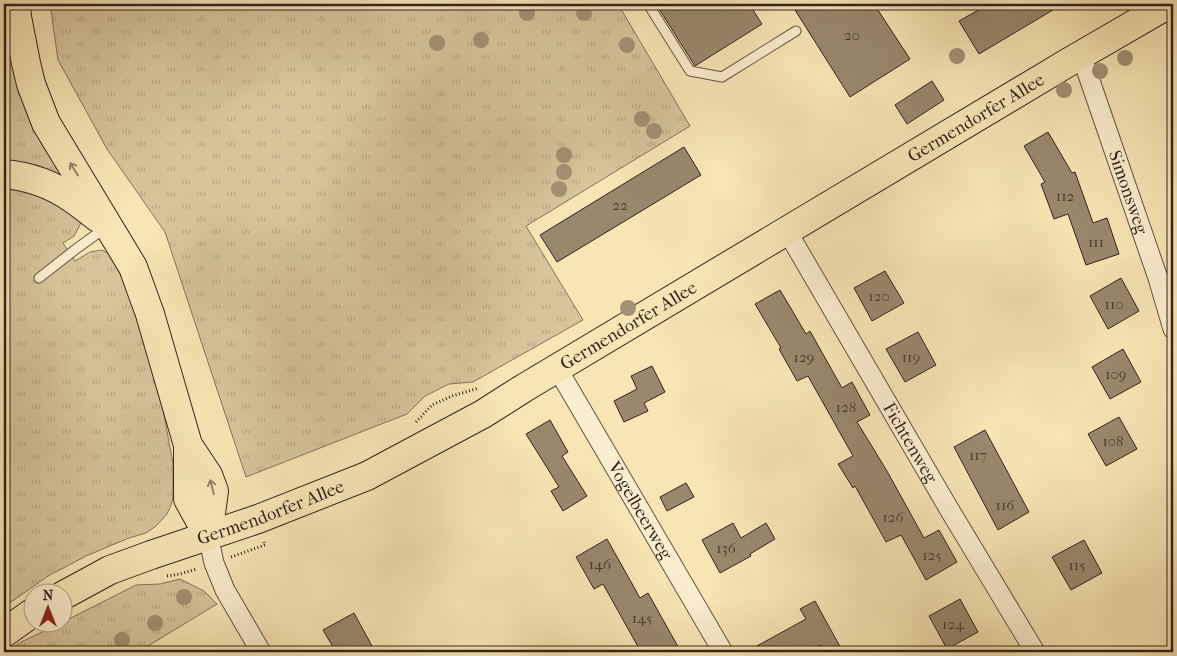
<svg xmlns="http://www.w3.org/2000/svg" width="1177" height="656" font-family="'IM FELL French Canon',serif">
<style>
.grass{fill:url(#grass-tufts);stroke:#84745d}
.building{fill:#98886c;stroke:#32241f}
.lines{fill:none;stroke-linecap:round;stroke-linejoin:round}
.lane-casing{stroke:#635444;stroke-width:11}
.street-casing{stroke:#635444;stroke-width:21}
.primary-casing{stroke:#32241f;stroke-width:30}
.highway-casing{stroke:#32241f;stroke-width:30}
.path{stroke:#32241f;stroke-width:3;stroke-dasharray:1 2.5;stroke-linecap:butt}
.lane{stroke:#faeece;stroke-width:9}
.street{stroke:#faeece;stroke-width:19}
.primary{stroke:#f7e5b4;stroke-width:28}
.highway{stroke:#f7e5b4;stroke-width:28}
.tree{fill:#a19173}
.oneway{stroke:#94846a}
.labels{text-anchor:middle;stroke-width:5;stroke-linejoin:round;paint-order:stroke}
.number-label{font-size:15px;fill:#4c3d32}
.street-label{font-size:18px;fill:#32241f;stroke:#faeece}
</style>
<defs>
<pattern id="grass-tufts" width="24" height="20" patternUnits="userSpaceOnUse" patternTransform="scale(1.25)"><rect width="24" height="20" fill="#d6c49b"/><path d="M3 7l-1-3M5 7V3M7 7l1-3M15 17l-1-3M17 17v-4M19 17l1-3" fill="none" stroke="#b8a885"/></pattern>
</defs>
<rect width="100%" height="100%" fill="#f7e5b4"/>
<filter id="stains"><feTurbulence type="fractalNoise" baseFrequency=".004" numOctaves="4"/><feColorMatrix values="0 0 0 0 .2 0 0 0 0 .09 0 0 0 0 .02 0 0 0 .5 -.17"/></filter>
<radialGradient id="worn" r=".72"><stop offset=".6" stop-color="#630" stop-opacity="0"/><stop offset="1" stop-color="#630" stop-opacity=".3"/></radialGradient>
<g class="grass">
<polygon points="4,4 77,188 4,166"/>
<polygon points="50,4 618,4 690,126 526,226 583,320 473,382 449,384 425,396 407,414 246,477 165,232 107,149 58,60"/>
<path d="M4,184C28,189 64,204 81,223L74,236L63,243L75,261L90,252L102,250L109,254L119,271L136,307L162,404L173,464V497L171,505L167,514L156,526L146,533L129,538L86,556L48,576L4,607Z"/>
<polygon points="180,579 204,591 217,604 138,652 7,652 19,643 59,624 62,624 63,622 136,585 160,584"/>
</g>
<g class="building">
<polygon points="656,4 749,4 762,24 695,66"/>
<polygon points="805,4 874,4 910,59 850,97 795,10"/>
<polygon points="989,4 1063,4 979,54 959,21"/>
<polygon points="932,81 944,100 907,124 895,105"/>
<polygon points="1048,132 1072,173 1075,172 1093,223 1107,218 1119,254 1086,265 1068,214 1054,219 1041,184 1045,182 1024,146"/>
<polygon points="684,147 701,175 557,262 540,235"/>
<polygon points="885,271 904,303 872,321 854,288"/>
<polygon points="1121,278 1139,311 1108,329 1090,296"/>
<polygon points="780,290 806,334 810,331 842,388 852,382 870,415 857,422 887,471 924,538 939,530 957,562 926,580 901,535 886,542 855,486 853,488 838,464 853,456 808,376 797,381 779,349 781,348 755,304"/>
<polygon points="918,332 936,365 905,382 886,349"/>
<polygon points="1123,349 1141,382 1110,399 1092,367"/>
<polygon points="652,366 665,392 644,403 648,411 624,422 614,401 637,389 631,376"/>
<polygon points="1119,417 1137,449 1106,466 1088,434"/>
<polygon points="550,420 568,452 562,456 587,496 563,511 551,491 559,487 526,434"/>
<polygon points="985,430 1029,512 998,530 954,447"/>
<polygon points="686,483 694,497 667,511 660,497"/>
<polygon points="733,523 741,538 766,523 775,539 750,554 751,556 720,573 702,540"/>
<polygon points="607,539 640,598 648,593 681,652 641,652 603,584 594,589 576,557"/>
<polygon points="1084,540 1102,573 1071,590 1052,557"/>
<polygon points="960,599 978,632 947,649 929,616"/>
<polygon points="815,601 843,652 824,652 820,645 807,652 746,652 806,619 800,609"/>
<polygon points="354,613 372,646 360,652 336,652 323,630"/>
</g>
<g class="lines">
<g class="lane-casing">
<g id="lane">
<polyline points="648,4 690,71 722,77 796,31"/>
<polyline points="39,278 76,249 105,228"/>
</g>
</g>
<g class="street-casing">
<g id="street">
<path id="s1" d="M1079,56L1086,69L1158,278L1173,329"/>
<path id="s2" d="M787,231L949,509L1035,652"/>
<path id="s3" d="M557,368L723,652"/>
<polyline points="208,535 214,563 225,590 261,652"/>
</g>
</g>
<g class="primary-casing">
<g id="primary">
<path id="s4" d="M62,596L110,570L151,555L258,519L367,476L483,414L524,388L1069,62L1169,4"/>
<polyline points="4,633 32,613"/>
</g>
</g>
<g class="highway-casing">
<g id="highway">
<polyline points="16,4 17,17 26,63 31,84 46,123 133,267 150,314 188,445 208,475 214,491 208,535"/>
<path d="M4,174C28,176 53,185 73,199C82,205 90,212 98,218"/>
<polyline points="188,445 188,499 208,535"/>
</g>
</g>
<g class="path">
<polyline points="416,422 432,405 452,396 479,388"/>
<polyline points="231,557 265,545 264,542"/>
<polyline points="167,576 180,574 197,569"/>
</g>
<use href="#lane" class="lane"/>
<use href="#street" class="street"/>
<use href="#primary" class="primary"/>
<use href="#highway" class="highway"/>
</g>
<g class="tree">
<circle cx="527" cy="13" r="8"/>
<circle cx="584" cy="13" r="8"/>
<circle cx="481" cy="40" r="8"/>
<circle cx="437" cy="43" r="8"/>
<circle cx="627" cy="45" r="8"/>
<circle cx="957" cy="56" r="8"/>
<circle cx="1125" cy="58" r="8"/>
<circle cx="1100" cy="71" r="8"/>
<circle cx="1064" cy="90" r="8"/>
<circle cx="642" cy="119" r="8"/>
<circle cx="654" cy="131" r="8"/>
<circle cx="564" cy="155" r="8"/>
<circle cx="564" cy="172" r="8"/>
<circle cx="559" cy="189" r="8"/>
<circle cx="628" cy="308" r="8"/>
<circle cx="184" cy="597" r="8"/>
<circle cx="155" cy="623" r="8"/>
<circle cx="122" cy="640" r="8"/>
</g>
<defs><path id="oneway-shaft" d="M-6 0H5M1.5-3L5.5 0L1.5 3" fill="none" stroke-width="1.6" stroke-linecap="round" stroke-linejoin="round" transform="scale(1.25)"/></defs>
<g class="oneway">
<use href="#oneway-shaft" transform="translate(74 169) rotate(-122)"/>
<use href="#oneway-shaft" transform="translate(212 487) rotate(-104)"/>
</g>
<g class="labels">
<g class="number-label">
<text x="852" y="40">20</text>
<text x="1065" y="201">112</text>
<text x="620" y="210">22</text>
<text x="1096" y="247">111</text>
<text x="879" y="301">120</text>
<text x="1114" y="309">110</text>
<text x="804" y="362">129</text>
<text x="911" y="362">119</text>
<text x="1116" y="379">109</text>
<text x="846" y="412">128</text>
<text x="1113" y="446">108</text>
<text x="978" y="460">117</text>
<text x="1005" y="510">116</text>
<text x="893" y="522">126</text>
<text x="726" y="553">136</text>
<text x="932" y="560">125</text>
<text x="600" y="569">146</text>
<text x="1077" y="570">115</text>
<text x="642" y="623">145</text>
<text x="953" y="629">124</text>
</g>
<g class="street-label">
<text dy="6" stroke="none"><textPath href="#s4" startOffset="1035">Germendorfer Allee</textPath></text>
<text dy="6" stroke="none"><textPath href="#s1" startOffset="145">Simonsweg</textPath></text>
<text dy="6" stroke="none"><textPath href="#s4" startOffset="630">Germendorfer Allee</textPath></text>
<text dy="6" stroke="none"><textPath href="#s2" startOffset="245">Fichtenweg</textPath></text>
<text dy="6" stroke="none"><textPath href="#s3" startOffset="165">Vogelbeerweg</textPath></text>
<text dy="6" stroke="none"><textPath href="#s4" startOffset="225">Germendorfer Allee</textPath></text>
</g>
</g>
<rect width="1177" height="656" fill="none" stroke="#f7e5b4" stroke-width="20"/>
<rect x="5" y="5" width="1167" height="646" fill="none" stroke="#32241f" stroke-width="2.5"/>
<rect x="10" y="10" width="1157" height="636" fill="none" stroke="#32241f"/>
<g transform="translate(48 608)"><circle r="24" fill="#faeece" stroke="#aa9d88"/>
<path d="M0-4L9 19L0 12L-9 19Z" fill="#8f2418"/>
<text y="-8" font-size="14" font-weight="bold" text-anchor="middle" fill="#32241f">N</text>
</g>
<rect width="100%" height="100%" filter="url(#stains)"/>
<rect width="100%" height="100%" fill="url(#worn)"/>
</svg>
